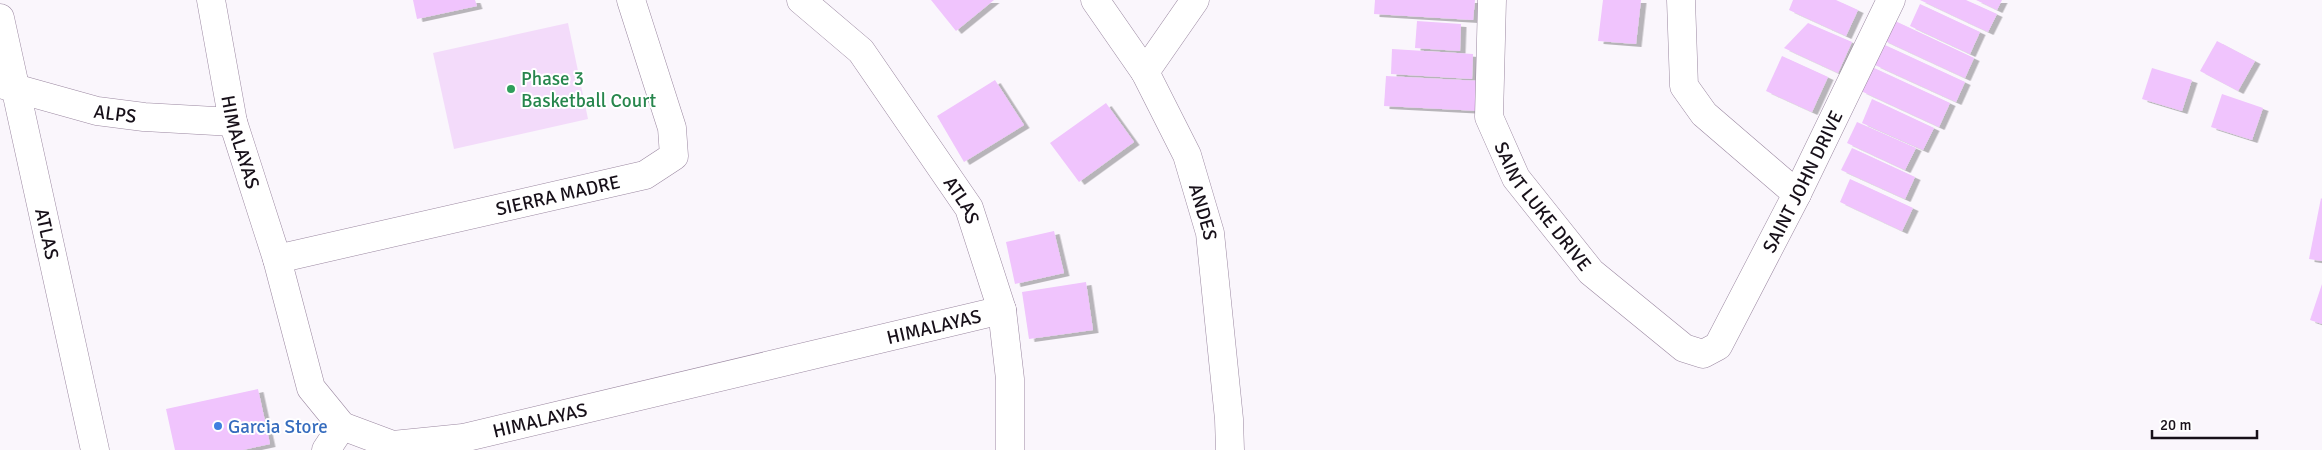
<svg xmlns="http://www.w3.org/2000/svg" width="2322" height="450" font-family="Signika,sans-serif">
<style>
.grass{fill:#f3dbfa}
.building{fill:#f0c4fd;filter:url(#shadow)}
.lines{fill:none;stroke-linecap:round;stroke-linejoin:round}
.street-casing{stroke:#9b88a1;stroke-width:29}
.street{stroke:#fff;stroke-width:28}
.leisure-dot{fill:#2e9e5b;stroke:#fff;stroke-width:2}
.shop-dot{fill:#3f7fe0;stroke:#fff;stroke-width:2}
.labels{text-anchor:middle;stroke-width:4;stroke-linejoin:round;paint-order:stroke}
.leisure-label{font-size:19px;fill:#27864d;stroke:#fff;text-anchor:start}
.street-label{font-size:19px;fill:#171019;stroke:#fff}
.shop-label{font-size:19px;fill:#366cbe;stroke:#fff;text-anchor:start}
</style>
<defs>
<filter id="shadow"><feDropShadow dx="5.5" dy="3" stdDeviation="0" flood-color="#0004"/></filter>
</defs>
<rect width="100%" height="100%" fill="#faf6fc"/>
<polygon class="grass" points="568,23 588,119 454,149 433,53"/>
<g class="building">
<polygon points="413,0 475,0 477,6 417,19"/>
<polygon points="931,0 994,0 956,31"/>
<polygon points="1375,0 1475,0 1473,20 1374,14"/>
<polygon points="1603,0 1641,0 1636,44 1598,41"/>
<polygon points="1793,0 1836,0 1858,10 1846,36 1789,10"/>
<polygon points="1920,0 1966,0 1997,14 1988,32"/>
<polygon points="1976,0 2002,0 1997,10"/>
<polygon points="1920,4 1980,32 1970,54 1910,26"/>
<polygon points="1893,20 1974,58 1965,78 1883,40"/>
<polygon points="1417,21 1461,24 1460,51 1415,48"/>
<polygon points="1808,23 1852,42 1838,73 1784,48"/>
<polygon points="2217,41 2255,61 2238,91 2200,71"/>
<polygon points="1885,45 1965,82 1956,102 1875,65"/>
<polygon points="1392,49 1473,54 1472,79 1391,74"/>
<polygon points="1782,56 1828,77 1812,112 1766,91"/>
<polygon points="1872,67 1950,103 1939,127 1861,91"/>
<polygon points="2152,68 2192,80 2182,111 2142,99"/>
<polygon points="1386,76 1481,81 1480,111 1384,106"/>
<polygon points="995,80 1024,125 964,162 937,116"/>
<polygon points="2222,94 2263,108 2252,140 2211,127"/>
<polygon points="1872,99 1934,128 1923,150 1862,123"/>
<polygon points="1106,103 1134,142 1079,182 1050,143"/>
<polygon points="1857,122 1916,148 1905,170 1847,143"/>
<polygon points="1852,148 1915,177 1905,199 1841,170"/>
<polygon points="1850,179 1913,208 1902,231 1840,202"/>
<polygon points="2321,198 2322,199 2322,261 2309,259"/>
<polygon points="1054,231 1064,273 1015,284 1006,242"/>
<polygon points="1086,282 1093,330 1029,339 1022,292"/>
<polygon points="2322,284 2322,324 2310,320"/>
<polygon points="258,389 270,444 243,450 175,450 166,409"/>
</g>
<g class="lines">
<g class="street-casing">
<g id="street">
<path id="s1" d="M211,0L233,122L277,259L311,388L342,426L393,445L463,438L1002,310"/>
<path id="s2" d="M801,0L861,51L969,208L1002,310L1010,379V450"/>
<path id="s3" d="M1095,0L1145,72L1187,155L1210,233L1229,419L1230,450"/>
<path id="s4" d="M1492,0L1489,117L1516,178L1591,272L1684,348L1703,354L1718,346L1797,194L1891,0"/>
<polyline points="1681,0 1684,86 1704,114 1797,194"/>
<path id="s5" d="M0,18L95,450"/>
<polyline points="1145,72 1195,0"/>
<path id="s6" d="M0,84L97,111L144,117L233,122"/>
<path id="s7" d="M277,259L645,175L674,156L672,128L631,0"/>
<polyline points="326,450 342,426"/>
</g>
</g>
<use href="#street" class="street"/>
</g>
<circle class="leisure-dot" cx="511" cy="89" r="5"/>
<circle class="shop-dot" cx="218" cy="426" r="5"/>
<g class="labels">
<g class="leisure-label">
<text x="521" y="85">Phase 3<tspan x="521" dy="22">Basketball Court</tspan></text>
</g>
<g class="street-label">
<text dy="7" stroke="none"><textPath href="#s6" startOffset="119">ALPS</textPath></text>
<text dy="7" stroke="none"><textPath href="#s1" startOffset="145">HIMALAYAS</textPath></text>
<text dy="7" stroke="none"><textPath href="#s4" startOffset="646">SAINT JOHN DRIVE</textPath></text>
<text dy="7" stroke="none"><textPath href="#s7" startOffset="288">SIERRA MADRE</textPath></text>
<text dy="7" stroke="none"><textPath href="#s2" startOffset="259">ATLAS</textPath></text>
<text dy="7" stroke="none"><textPath href="#s4" startOffset="222">SAINT LUKE DRIVE</textPath></text>
<text dy="7" stroke="none"><textPath href="#s3" startOffset="240">ANDES</textPath></text>
<text dy="7" stroke="none"><textPath href="#s5" startOffset="221">ATLAS</textPath></text>
<text dy="7" stroke="none"><textPath href="#s1" startOffset="1059">HIMALAYAS</textPath></text>
<text dy="7" stroke="none"><textPath href="#s1" startOffset="654">HIMALAYAS</textPath></text>
</g>
<g class="shop-label">
<text x="228" y="433">Garcia Store</text>
</g>
</g>
<path d="M2152 430v8h105v-8" fill="none" stroke="#171019" stroke-width="2.5"/>
<text x="2160" y="430" font-size="15" fill="#171019" stroke="#ffffff" stroke-width="4" paint-order="stroke">20 m</text>
</svg>
